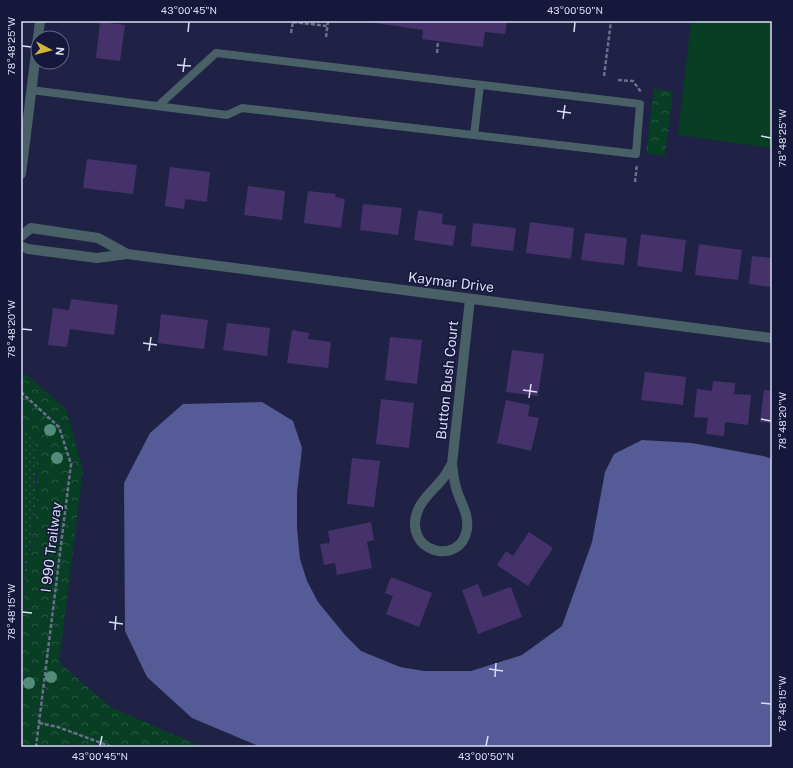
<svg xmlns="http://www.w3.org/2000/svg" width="793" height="768" font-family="'Public Sans',sans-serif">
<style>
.grass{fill:url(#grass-dots)}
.forest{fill:url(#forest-crowns)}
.pitch{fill:#073e24}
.water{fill:#545b96}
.building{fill:#45326b}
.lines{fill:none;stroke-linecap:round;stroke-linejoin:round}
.path{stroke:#6b6f8d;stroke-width:2.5;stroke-dasharray:4 2;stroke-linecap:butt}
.lane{stroke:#496066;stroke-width:8}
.street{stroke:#496066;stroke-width:10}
.tree{fill:#548c7b}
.ticks{fill:none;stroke:#d9def5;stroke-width:1.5}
.labels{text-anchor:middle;stroke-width:3;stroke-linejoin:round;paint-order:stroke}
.street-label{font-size:14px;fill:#d9def5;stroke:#16183b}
.neatline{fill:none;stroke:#d9def5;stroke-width:1.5}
.ticks-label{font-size:10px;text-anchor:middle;fill:#d9def5}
</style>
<defs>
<pattern id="grass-dots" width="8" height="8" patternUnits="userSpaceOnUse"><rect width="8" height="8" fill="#073e24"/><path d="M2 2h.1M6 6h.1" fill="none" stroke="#2b5944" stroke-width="1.8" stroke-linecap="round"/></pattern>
<pattern id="forest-crowns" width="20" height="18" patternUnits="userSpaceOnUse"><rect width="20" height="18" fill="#073e24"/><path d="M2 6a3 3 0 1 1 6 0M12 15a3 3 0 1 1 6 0" fill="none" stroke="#2b5944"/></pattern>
</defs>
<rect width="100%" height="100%" fill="#1f2245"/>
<polygon class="grass" points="21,425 34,439 37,497 21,619"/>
<g class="forest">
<polygon points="654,89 673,91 665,156 646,153"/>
<polygon points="21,373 27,375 66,409 83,470 59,663 111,707 202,747 83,747 71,743 60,747 21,747 21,619 38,494 34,439 21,425"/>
</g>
<polygon class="pitch" points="691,21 772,21 772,148 678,135"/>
<polygon class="water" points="262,402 293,421 302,448 297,493 297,528 300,559 307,581 318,602 345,635 361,651 400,667 424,671 471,671 522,655 562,626 592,542 605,472 614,454 642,440 692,443 763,456 772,459 772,747 261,747 192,718 147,677 125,631 124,483 150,433 183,404"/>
<g class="building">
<polygon points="362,21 507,21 505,34 485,32 483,47 422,39 423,30"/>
<polygon points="100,22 125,25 120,61 96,58"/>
<polygon points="87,159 137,165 133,194 83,188"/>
<polygon points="170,167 210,172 207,202 185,199 184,209 165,206"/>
<polygon points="248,186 285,191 282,220 244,215"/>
<polygon points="308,191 336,194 335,197 345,199 341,228 304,223"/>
<polygon points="363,204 402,208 398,235 360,230"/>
<polygon points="418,210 443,214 442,224 456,226 453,246 414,240"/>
<polygon points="530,222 574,228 571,259 526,253"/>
<polygon points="473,223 516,228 513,251 471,246"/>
<polygon points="585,233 627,238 624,265 581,260"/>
<polygon points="641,234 686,240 682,272 637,266"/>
<polygon points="699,244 742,250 738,280 695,275"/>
<polygon points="752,256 772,258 772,287 749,284"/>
<polygon points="71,299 118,305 114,335 70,329 67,347 48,345 53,308 69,310"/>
<polygon points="161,314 208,320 204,349 158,343"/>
<polygon points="227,323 270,328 267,356 223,350"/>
<polygon points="292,330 309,333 308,339 331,342 328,368 287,363"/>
<polygon points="390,337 422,340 417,384 385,380"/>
<polygon points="512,350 544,354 538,396 506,392"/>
<polygon points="645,372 686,377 683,405 641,400"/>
<polygon points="713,381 735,383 734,394 751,395 748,425 725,422 724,436 706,434 708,418 694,417 697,389 712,391"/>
<polygon points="764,390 772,391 772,423 760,422"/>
<polygon points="381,399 414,403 409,448 376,444"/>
<polygon points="506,400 530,405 528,416 539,418 531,451 497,443"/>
<polygon points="352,458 380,461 374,507 347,504"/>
<polygon points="371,522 374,540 367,542 372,568 337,575 335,563 324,565 320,544 330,543 328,531"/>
<polygon points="529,532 553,548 528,586 497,565 506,551 513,556"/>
<polygon points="391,577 432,593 419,627 386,614 393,596 385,593"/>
<polygon points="478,584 483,597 511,587 522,617 478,634 462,590"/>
</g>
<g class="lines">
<g class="path">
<polyline points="293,22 327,26"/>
<polyline points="291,33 293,21"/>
<polyline points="326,37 328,21"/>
<polyline points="437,53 438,41"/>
<polyline points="604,76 611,21"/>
<polyline points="618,80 633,81 641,92"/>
<polyline points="635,182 637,164"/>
<polyline points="21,392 59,427 71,464 36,747"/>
<polyline points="39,723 58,727 112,747"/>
</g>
<g class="lane">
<polyline points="31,90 227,115 242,108 636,154 640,104 216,53 158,106"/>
<polyline points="474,135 480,85"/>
</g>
<g class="street">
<polyline points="21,174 40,21"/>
<polyline points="21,236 31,228 98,238 127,254 97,258 28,249 21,246"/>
<polyline points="127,254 772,338"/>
<path d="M452,464C453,473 454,482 457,491C461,503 469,515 467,529C461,568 401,552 418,510C423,497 436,488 444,477C447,473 449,468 452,464L470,299"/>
</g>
</g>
<g class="tree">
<circle cx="50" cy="430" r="6"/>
<circle cx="57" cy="458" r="6"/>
<circle cx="51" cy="677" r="6"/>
<circle cx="29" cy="683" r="6"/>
</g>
<path class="ticks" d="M188,32L189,22M574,32L575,22M22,46L32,47M177,65L191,66M183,72L185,58M557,111L571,113M563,119L565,105M761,136L771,138M22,329L32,330M143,343L157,345M149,351L151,337M523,390L537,392M529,398L531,384M761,419L771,421M22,612L32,613M109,622L123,624M115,630L116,616M489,669L503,671M495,677L496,663M761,703L771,704M100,746L102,736M486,746L488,736"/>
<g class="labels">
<g class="street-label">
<text transform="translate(451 282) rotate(7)" y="5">Kaymar Drive</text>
<text transform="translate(447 380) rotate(-84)" y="5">Button Bush Court</text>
<text transform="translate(51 547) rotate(-83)" y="5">I 990 Trailway</text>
</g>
</g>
<rect width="793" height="768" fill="none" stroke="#16183b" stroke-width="44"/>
<g transform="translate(50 50) rotate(97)"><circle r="19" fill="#16183b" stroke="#646785"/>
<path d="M0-3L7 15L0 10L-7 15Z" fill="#d2b736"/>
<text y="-6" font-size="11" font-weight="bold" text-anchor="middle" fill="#d9def5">N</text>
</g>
<rect x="22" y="22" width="749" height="724" class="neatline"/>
<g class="ticks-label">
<text x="189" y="14">43°00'45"N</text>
<text x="575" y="14">43°00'50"N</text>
<text transform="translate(11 46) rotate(-90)" y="4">78°48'25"W</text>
<text transform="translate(782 138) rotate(-90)" y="4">78°48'25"W</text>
<text transform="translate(11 329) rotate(-90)" y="4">78°48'20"W</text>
<text transform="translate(782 421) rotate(-90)" y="4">78°48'20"W</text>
<text transform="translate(11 612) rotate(-90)" y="4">78°48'15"W</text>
<text transform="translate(782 704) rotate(-90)" y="4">78°48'15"W</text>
<text x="100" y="760">43°00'45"N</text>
<text x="486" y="760">43°00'50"N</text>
</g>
</svg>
